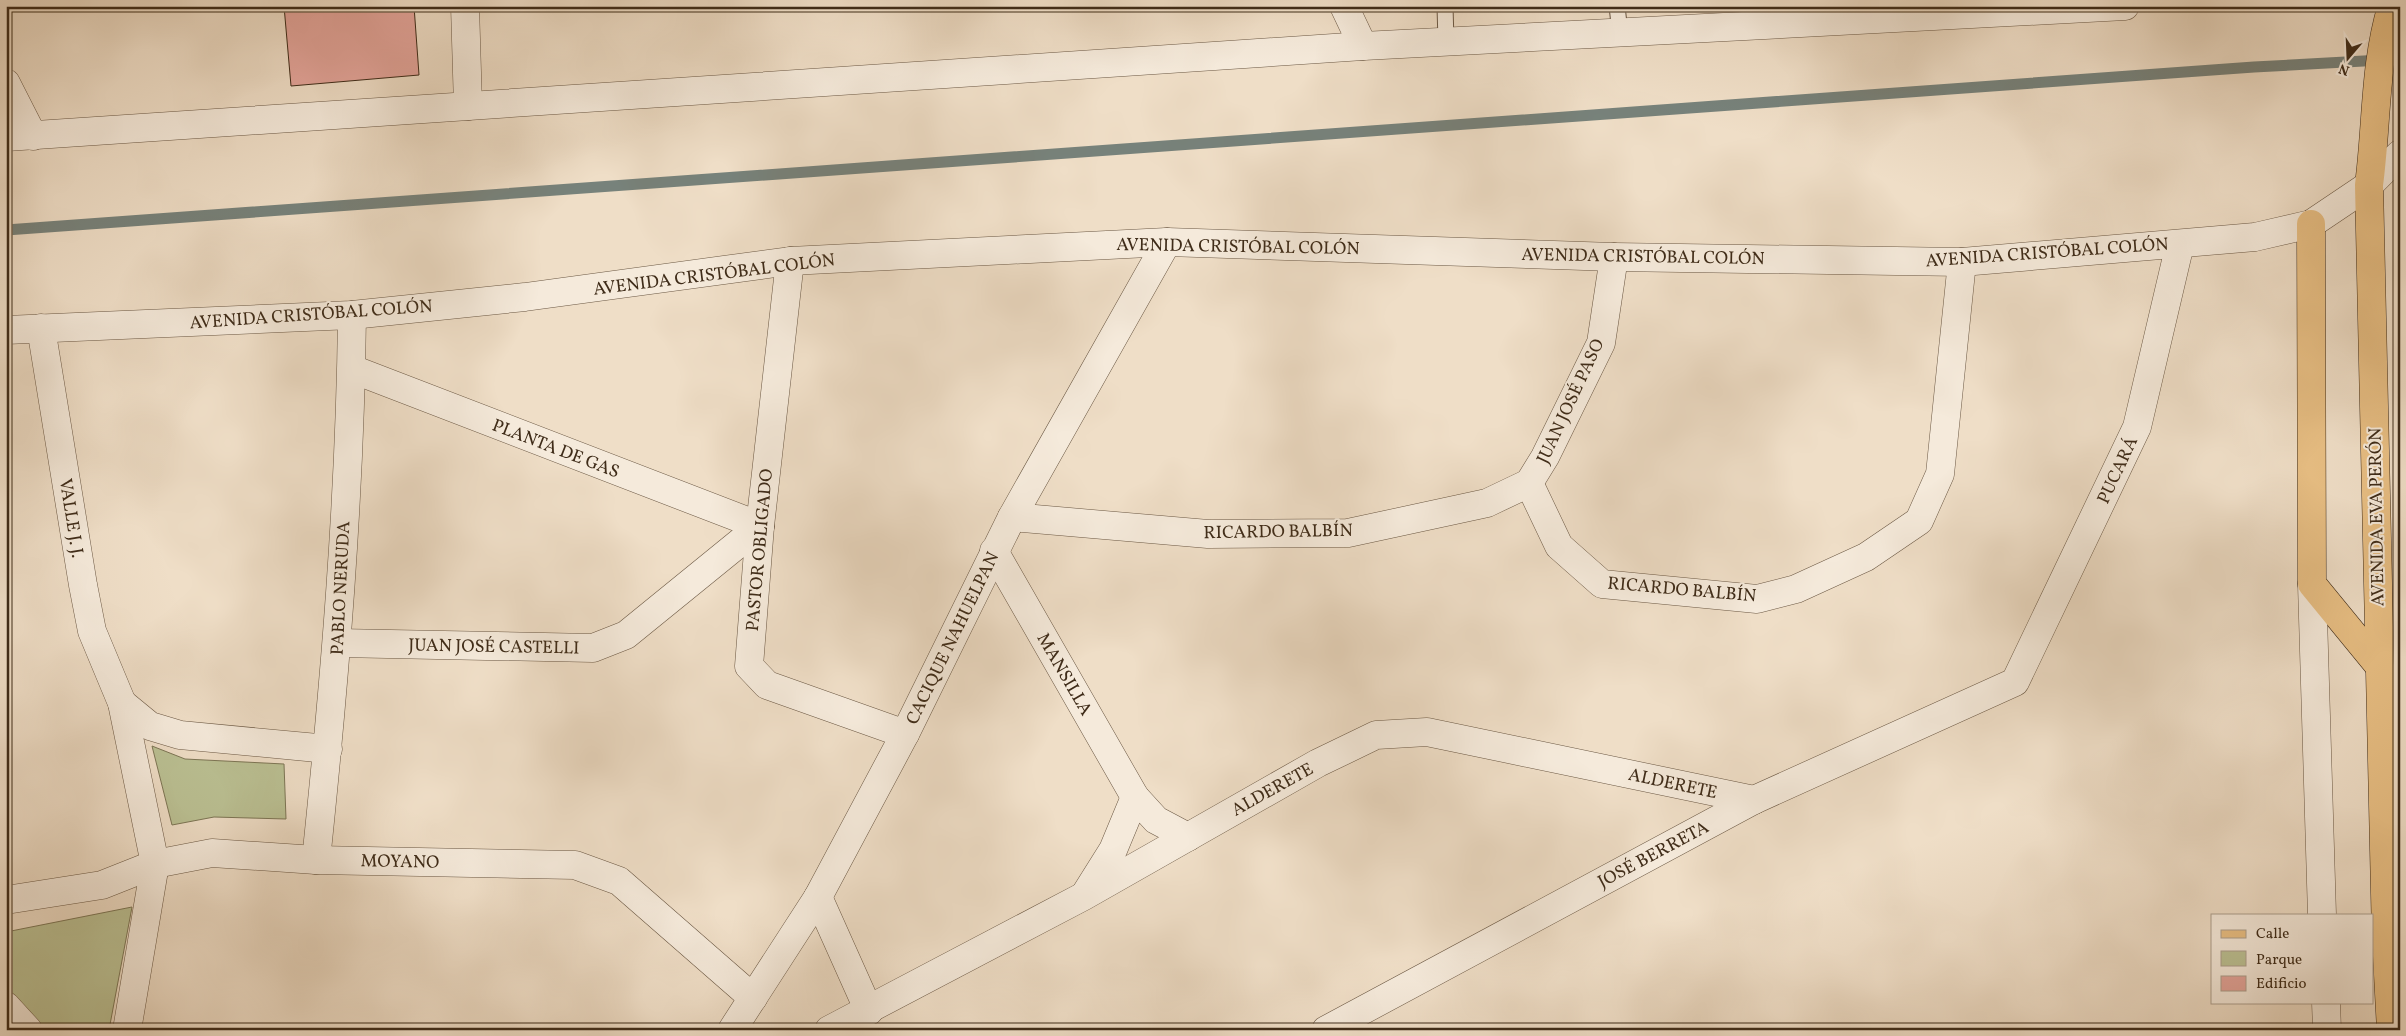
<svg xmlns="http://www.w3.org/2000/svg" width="2406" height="1036" font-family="Vollkorn,serif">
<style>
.green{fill:#bbc194;stroke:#7d7656}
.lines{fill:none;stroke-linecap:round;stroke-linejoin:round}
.stream{stroke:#77827b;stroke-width:11}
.building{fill:#e3a49a;stroke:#3f2c19}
.service-casing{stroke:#6b5844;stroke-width:17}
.minor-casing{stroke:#6b5844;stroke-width:29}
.tertiary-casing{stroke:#6b5844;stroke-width:29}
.primary-casing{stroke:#3f2c19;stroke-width:29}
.service{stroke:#f5eadb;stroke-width:15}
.minor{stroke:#f5eadb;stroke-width:28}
.tertiary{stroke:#f5eadb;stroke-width:28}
.primary{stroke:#e8bf84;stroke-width:28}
.labels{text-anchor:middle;stroke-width:4;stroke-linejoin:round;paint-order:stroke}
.street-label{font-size:18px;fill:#3f2c19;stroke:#f5eadb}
</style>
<rect width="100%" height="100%" fill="#efdec7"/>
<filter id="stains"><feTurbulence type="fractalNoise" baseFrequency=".004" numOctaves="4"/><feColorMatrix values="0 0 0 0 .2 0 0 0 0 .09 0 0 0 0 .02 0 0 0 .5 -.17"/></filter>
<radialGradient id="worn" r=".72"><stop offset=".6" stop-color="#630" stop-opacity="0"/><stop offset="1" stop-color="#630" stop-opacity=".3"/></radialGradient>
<g class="green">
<polygon points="152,746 185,759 284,764 286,819 214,817 172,825"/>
<polygon points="132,907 109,1030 40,1030 6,993 6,932"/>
</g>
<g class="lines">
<polyline class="stream" points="6,230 2254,67 2400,59"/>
</g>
<polygon class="building" points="284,6 414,6 419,75 291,86"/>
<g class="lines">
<g class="service-casing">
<g id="service">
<polyline points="1445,6 1446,42"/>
<polyline points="1617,6 1620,33"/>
</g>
</g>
<g class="minor-casing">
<g id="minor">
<polyline points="465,6 468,106"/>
<polyline points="1344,6 1363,46"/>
<polyline points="6,83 33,136"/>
<polyline points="6,137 1363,46 2125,6"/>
<polyline points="790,261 760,526 749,666 767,685 905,734"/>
<polyline points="41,328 83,585 92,631 122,703 155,864 127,1030"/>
<polyline points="352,369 760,526"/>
<polyline points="1529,483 1545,457 1601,343 1614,257"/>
<polyline points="1012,517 1208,534 1348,533 1487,503 1529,483 1559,546 1602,584 1757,599 1796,589 1866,557 1919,521 1940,474 1962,262"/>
<polyline points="994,551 1135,797"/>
<polyline points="2312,584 2322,915"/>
<polyline points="338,643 593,648 626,635 760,526"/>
<polyline points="122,703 150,726 180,735 328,749"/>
<path d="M316,860C335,679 350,497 352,315"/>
<polyline points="1086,893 1113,850 1135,797 1156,820 1188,837"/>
<polyline points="818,897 869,1011"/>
<polyline points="6,900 102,885 155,864 212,853 316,860 575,865 619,881 753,998"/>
<polyline points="2326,1002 2327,1030"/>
<polyline points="6,1006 28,1030"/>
<polyline points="829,1030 1084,896 1318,763 1376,735 1427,732 1754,800"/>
<polyline points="1326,1030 1754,800 2015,682 2137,427 2180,244"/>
</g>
</g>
<g class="tertiary-casing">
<g id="tertiary">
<polyline points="6,330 352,315 525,297 790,261 1167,242 1614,257 1962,262 2255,237 2311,224 2369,185 2400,154"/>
<polyline points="732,1030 818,897 905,734 1012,517 1167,242"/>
</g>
</g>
<g class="primary-casing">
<g id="primary">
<polyline points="2311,224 2312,584 2380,667"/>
<path d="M2391,1030L2386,937L2369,185C2377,125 2374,65 2392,6"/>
</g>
</g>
<use href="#service" class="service"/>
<use href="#minor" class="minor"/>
<use href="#tertiary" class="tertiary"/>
<use href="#primary" class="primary"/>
</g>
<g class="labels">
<g class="street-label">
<text transform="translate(1238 246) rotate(1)" y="6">AVENIDA CRISTÓBAL COLÓN</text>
<text transform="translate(2047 252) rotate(-4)" y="6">AVENIDA CRISTÓBAL COLÓN</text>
<text transform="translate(1643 256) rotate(1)" y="6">AVENIDA CRISTÓBAL COLÓN</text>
<text transform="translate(714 274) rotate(-7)" y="6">AVENIDA CRISTÓBAL COLÓN</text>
<text transform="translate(311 314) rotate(-4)" y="6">AVENIDA CRISTÓBAL COLÓN</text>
<text transform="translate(1570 401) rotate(-65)" y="6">JUAN JOSÉ PASO</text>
<text transform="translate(556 448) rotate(21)" y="6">PLANTA DE GAS</text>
<text transform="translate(2117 470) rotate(-65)" y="6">PUCARÁ</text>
<text transform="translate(2376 517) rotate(-91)" y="6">AVENIDA EVA PERÓN</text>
<text transform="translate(72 518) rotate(81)" y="6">VALLE J. J.</text>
<text transform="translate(1278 531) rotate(-1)" y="6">RICARDO BALBÍN</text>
<text transform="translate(759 550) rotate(-85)" y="6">PASTOR OBLIGADO</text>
<text transform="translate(340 588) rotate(-87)" y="6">PABLO NERUDA</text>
<text transform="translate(1682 589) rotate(5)" y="6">RICARDO BALBÍN</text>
<text transform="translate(952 638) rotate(-64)" y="6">CACIQUE NAHUELPAN</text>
<text transform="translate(494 646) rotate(1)" y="6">JUAN JOSÉ CASTELLI</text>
<text transform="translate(1065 674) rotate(60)" y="6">MANSILLA</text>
<text transform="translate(1673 783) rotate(12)" y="6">ALDERETE</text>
<text transform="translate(1272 789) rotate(-29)" y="6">ALDERETE</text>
<text transform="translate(1653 854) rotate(-28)" y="6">JOSÉ BERRETA</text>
<text transform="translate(400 861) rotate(1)" y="6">MOYANO</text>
</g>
</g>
<rect width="2406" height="1036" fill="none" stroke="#efdec7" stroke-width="25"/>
<rect x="8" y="8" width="2391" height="1021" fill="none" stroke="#3f2c19" stroke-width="2.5"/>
<rect x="12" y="12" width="2381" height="1011" fill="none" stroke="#3f2c19"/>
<rect x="2211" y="914" width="162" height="90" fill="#f5eadb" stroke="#ac9e8d"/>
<rect x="2221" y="930" width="25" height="8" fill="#e8bf84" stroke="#ac9e8d"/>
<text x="2256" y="938" font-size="15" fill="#3f2c19">Calle</text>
<rect x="2221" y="951" width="25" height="15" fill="#bbc194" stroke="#ac9e8d"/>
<text x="2256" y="964" font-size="15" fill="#3f2c19">Parque</text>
<rect x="2221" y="976" width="25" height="15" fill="#e3a49a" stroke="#ac9e8d"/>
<text x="2256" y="988" font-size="15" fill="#3f2c19">Edificio</text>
<g transform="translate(2348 58) rotate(199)" stroke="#f5eadb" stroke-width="4" paint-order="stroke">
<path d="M0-4L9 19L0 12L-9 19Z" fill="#3f2c19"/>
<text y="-8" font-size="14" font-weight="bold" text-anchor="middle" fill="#3f2c19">N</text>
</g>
<rect width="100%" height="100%" filter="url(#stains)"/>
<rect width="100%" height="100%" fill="url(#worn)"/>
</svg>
